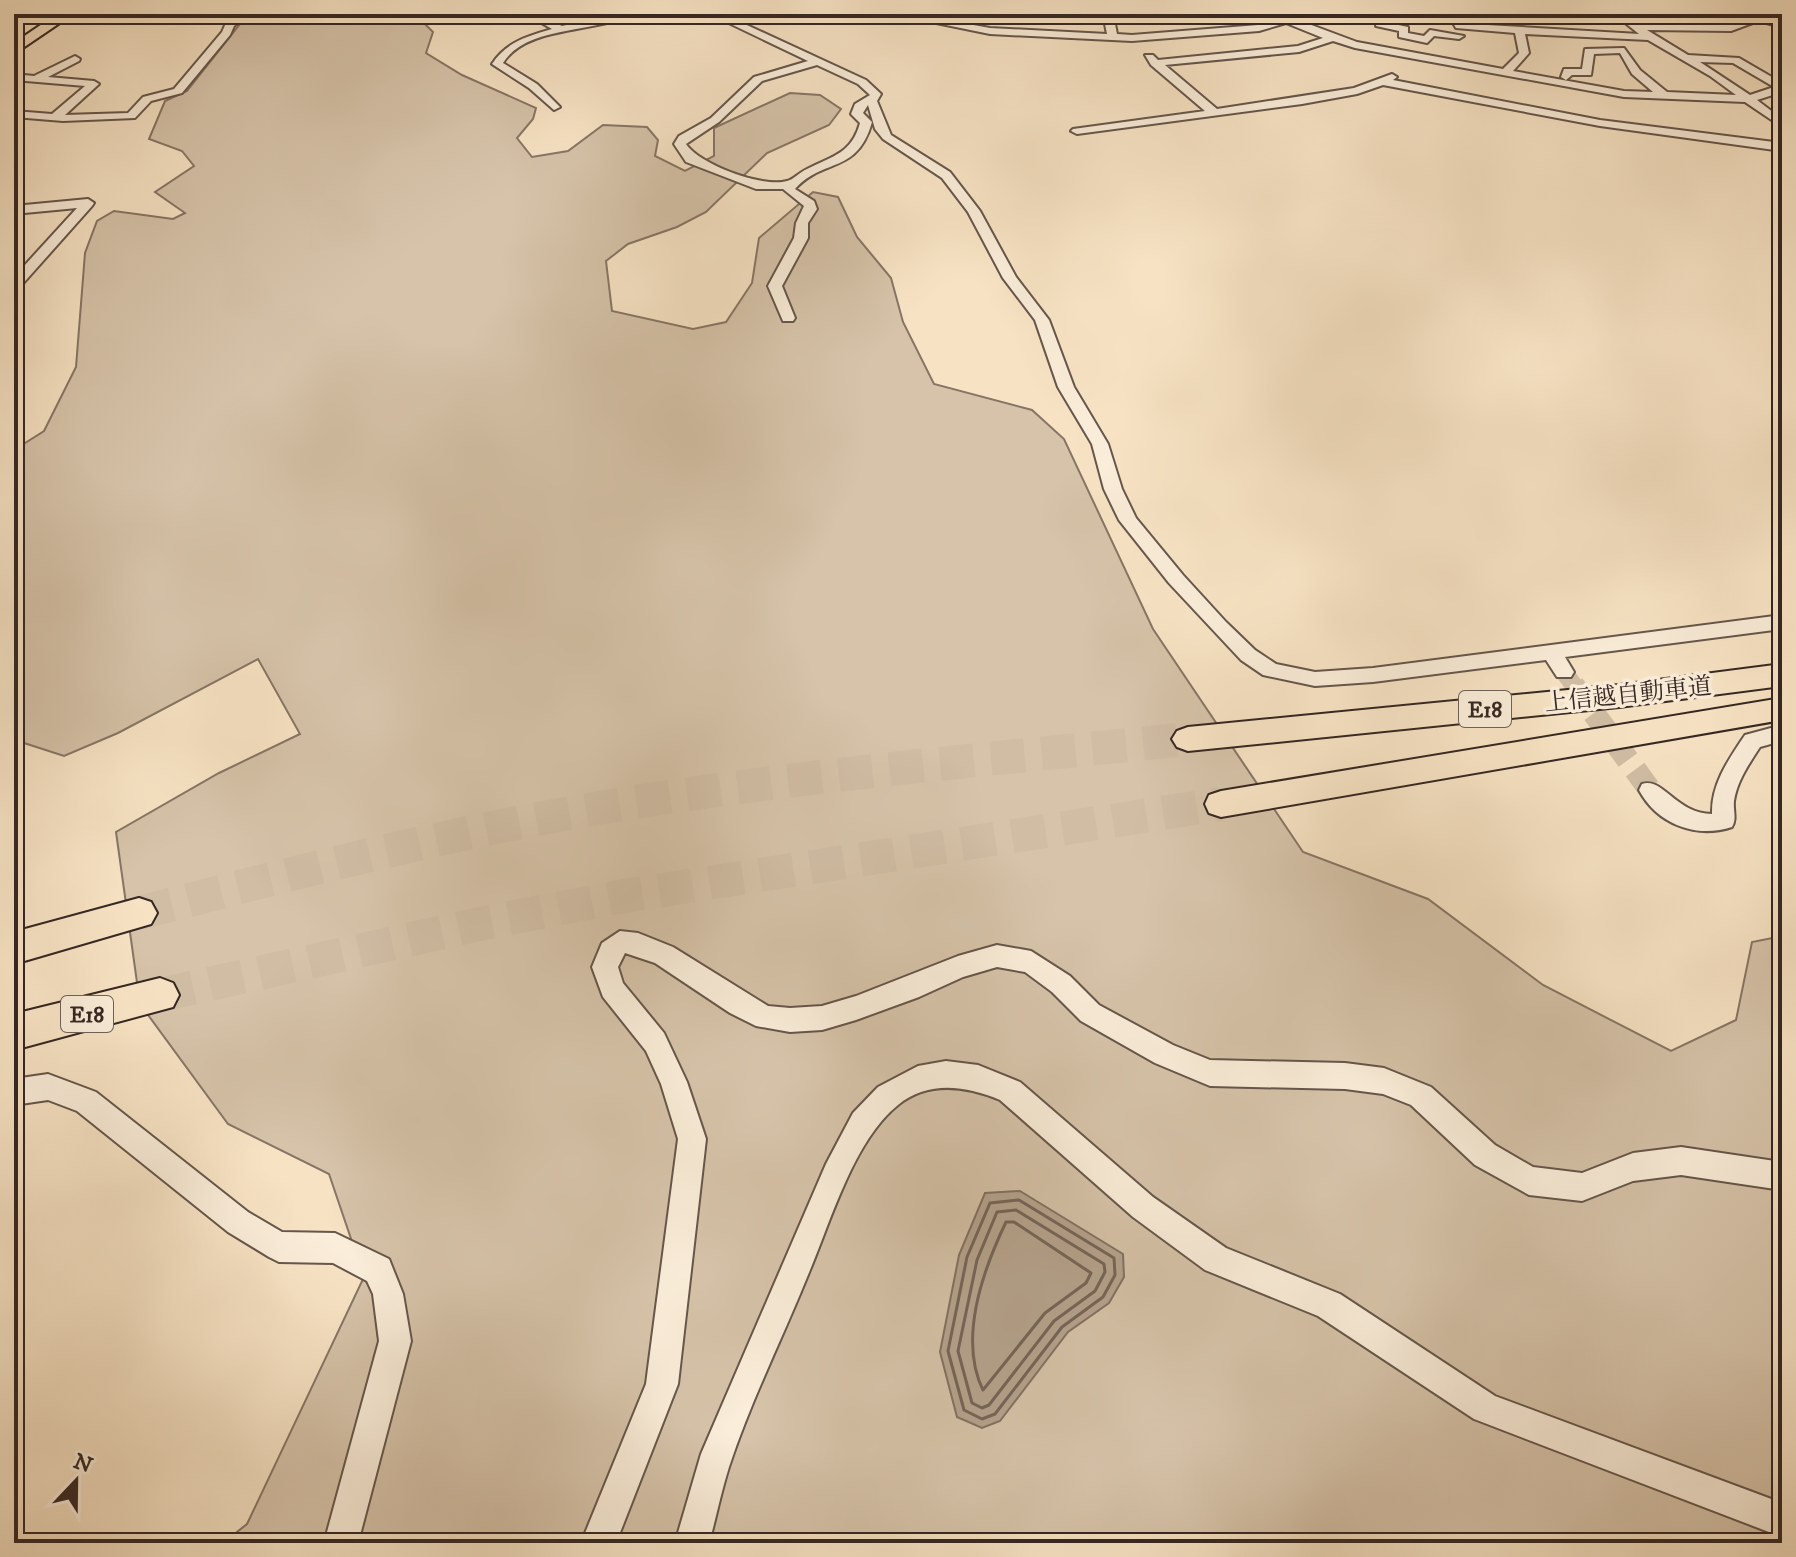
<svg xmlns="http://www.w3.org/2000/svg" width="1796" height="1557" font-family="'IM FELL DW Pica','Noto Serif JP',serif">
<style>
.green{fill:#d6c3a9;stroke:#867566;stroke-width:2}
.water{fill:#b5a38d;stroke:#827163;stroke-width:2}
.lines{fill:none;stroke-linecap:round;stroke-linejoin:round}
.shore{stroke:#756558;stroke-width:3}
.minor-tunnel-far1{stroke:#d0bda4;stroke-width:18;stroke-dasharray:18 9;stroke-linecap:butt}
.minor-tunnel{stroke:#d0bda4;stroke-width:23;stroke-dasharray:23 12;stroke-linecap:butt}
.highway-tunnel{stroke:#d0bda4;stroke-width:34;stroke-dasharray:34 17;stroke-linecap:butt}
.minor-casing{stroke:#66564b;stroke-width:4}
.highway-casing{stroke:#352723;stroke-width:4}
.minor{fill:#faedd9;fill-rule:evenodd}
.highway{fill:#f7e3c4;fill-rule:evenodd}
.labels{text-anchor:middle;stroke-width:7;stroke-linejoin:round;paint-order:stroke}
.shield{fill:#faedd9;stroke:#70625a;stroke-width:2}
.shield-label{font-size:22px;font-weight:bold;fill:#352723}
.street-label{font-size:24px;fill:#352723;stroke:#faedd9}
</style>
<rect width="100%" height="100%" fill="#f7e3c4"/>
<filter id="stains"><feTurbulence type="fractalNoise" baseFrequency=".0025" numOctaves="4"/><feColorMatrix values="0 0 0 0 .2 0 0 0 0 .09 0 0 0 0 .02 0 0 0 .5 -.17"/></filter>
<radialGradient id="worn" r=".72"><stop offset=".6" stop-color="#630" stop-opacity="0"/><stop offset="1" stop-color="#630" stop-opacity=".3"/></radialGradient>
<polygon class="green" points="251,14 415,14 433,32 426,53 462,75 536,108 533,119 517,138 532,157 568,151 603,125 647,127 658,140 655,156 685,171 714,156 714,128 790,93 820,95 841,109 829,125 767,153 706,212 677,227 628,244 606,261 612,311 693,329 726,322 752,283 759,238 813,192 838,197 857,237 891,278 903,322 934,384 1032,410 1064,439 1153,629 1303,852 1428,899 1543,985 1671,1051 1736,1020 1752,942 1782,936 1782,1543 223,1543 247,1524 364,1277 329,1174 228,1124 140,1004 116,832 219,773 300,734 258,659 118,733 64,756 21,742 14,735 14,450 44,431 76,367 85,253 97,221 114,211 173,219 185,213 155,192 194,166 182,151 149,139 165,101 187,91 244,19"/>
<polygon class="water" points="1020,1191 1123,1254 1124,1277 1109,1303 1068,1332 1000,1421 982,1428 957,1417 940,1352 959,1255 985,1193"/>
<g class="lines">
<g class="shore">
<polygon points="1019,1200 1114,1258 1115,1275 1103,1297 1062,1327 995,1414 982,1419 964,1410 948,1351 967,1257 990,1203"/>
<polygon points="1016,1210 1104,1264 1105,1272 1095,1291 1054,1321 989,1405 982,1408 972,1403 958,1351 977,1260 997,1212"/>
<path d="M1006,1222H1014L1091,1273L1086,1283L1045,1313L983,1390C958,1339 983,1270 1006,1222Z"/>
</g>
<polyline class="minor-tunnel-far1" points="1564,672 1575,687"/>
<polyline class="minor-tunnel" points="1573,685 1650,790"/>
<g class="highway-tunnel">
<path d="M139,913C293,873 448,833 605,807C798,775 993,759 1188,739"/>
<polyline points="160,995 484,923 624,896 1221,804"/>
</g>
<g class="minor-casing">
<g id="minor">
<polygon points="238,14 249,14 234,26 230,35 182,93 151,101 135,118 63,121 14,117 14,111 52,114 85,86 14,80 14,74 34,76 75,56 80,59 79,61 48,77 94,81 99,84 65,115 128,113 143,97 174,89 222,32 226,23"/>
<path d="M526,14H538L562,26L615,14H633C598,33 526,25 503,63L537,84L560,107L554,110L529,88L492,64C506,42 528,36 552,29Z"/>
<path d="M710,14H723L866,80L881,94L877,101L891,135L950,172L980,211L1016,277L1049,320L1074,387L1108,444L1122,489L1136,518L1183,575L1226,622L1255,650L1276,664L1315,672L1373,668L1782,615V629L1565,657L1574,672L1571,677H1557L1546,660L1373,682L1315,686L1263,675L1241,660L1169,583L1119,520L1104,489L1092,444L1058,387L1035,320L1003,278L968,212L942,178L883,139L875,129L868,105L863,113L872,122C857,175 824,157 795,189L814,201L817,209L808,223V238L782,286L795,318L793,321H783L768,286L794,238L796,223L804,206L783,189H756L686,162L674,144L679,136L711,118L754,77L808,61ZM817,65L858,84L870,95L855,104L851,114L860,123C852,153 833,156 807,169C800,172 793,180 787,181C762,188 699,164 686,144L719,122L762,81Z"/>
<path d="M892,14H913L990,28L1107,34L1103,14H1113L1117,34L1132,35L1258,25L1278,19L1269,14H1282L1357,42L1503,69L1519,53L1515,33L1456,28L1453,23L1639,34L1614,14H1625L1639,24L1730,25L1748,19L1741,14L1782,21V27L1758,21L1731,31L1647,30L1688,55L1739,58L1782,83V92L1757,100L1782,119V127L1745,102L1624,97L1355,48L1333,41L1299,52L1165,65L1217,109L1354,88L1392,74L1397,77L1393,80L1600,120L1782,143V151L1600,126L1383,85L1357,94L1302,104L1077,134L1071,131L1073,129L1205,111L1151,65L1145,55H1153L1158,60L1298,46L1323,38L1286,23L1259,31L1132,41L990,34ZM1525,34L1648,40L1710,76L1736,95L1667,92L1640,70L1624,48L1585,49L1582,69H1564L1561,77L1566,80L1572,75H1591L1594,54L1620,53L1632,74L1653,92L1624,91L1513,71L1529,53ZM1700,62L1733,63L1774,87L1750,95Z"/>
<polygon points="1378,14 1384,14 1384,22 1408,27 1408,33 1424,36 1430,30 1464,36 1459,39 1434,36 1427,43 1399,37 1399,31 1376,26"/>
<polygon points="88,199 94,203 92,206 19,288 14,289 14,277 77,208 14,214 14,206"/>
<path d="M1782,725V741L1760,747C1749,764 1737,781 1734,801C1733,811 1737,819 1732,827C1696,839 1657,824 1639,790L1642,784C1663,777 1676,814 1712,814C1711,784 1729,759 1745,735Z"/>
<polygon points="620,931 638,933 673,947 768,1006 790,1008 822,1006 856,996 958,956 997,945 1031,951 1070,976 1099,1005 1173,1045 1210,1060 1345,1063 1384,1068 1431,1087 1495,1145 1533,1167 1582,1173 1633,1153 1681,1147 1782,1162 1782,1190 1681,1175 1633,1181 1582,1201 1529,1195 1475,1165 1411,1105 1383,1094 1345,1089 1210,1086 1155,1063 1081,1021 1052,992 1025,972 997,967 963,977 919,997 856,1020 822,1030 790,1032 756,1026 730,1013 655,963 625,953 618,967 623,983 664,1033 687,1082 706,1139 678,1384 616,1543 581,1543 646,1384 678,1139 661,1084 646,1051 603,997 592,967 602,943"/>
<path d="M946,1061L978,1065L1020,1082L1153,1197L1226,1248L1340,1294L1495,1396L1782,1503V1537L1474,1419L1318,1316L1205,1270L1133,1217L1000,1100C966,1086 929,1080 898,1105C854,1140 831,1220 810,1270C784,1335 751,1400 729,1467C721,1492 716,1518 709,1543H675L701,1454L826,1164L853,1113L878,1087L918,1066Z"/>
<polygon points="48,1074 96,1092 248,1212 282,1232 335,1233 389,1259 403,1294 411,1341 358,1543 324,1543 379,1341 373,1294 367,1281 333,1263 279,1262 269,1257 228,1232 77,1111 48,1100 14,1105 14,1079"/>
</g>
</g>
<g class="highway-casing">
<g id="highway">
<polygon points="57,14 73,14 14,54 14,43"/>
<polygon points="1782,664 1782,686 1619,707 1188,751 1177,747 1172,739 1177,731 1188,727 1619,685"/>
<polygon points="1782,698 1782,720 1221,817 1209,813 1205,804 1209,795 1221,791"/>
<polygon points="139,898 151,902 157,913 151,924 14,964 14,932"/>
<polygon points="160,978 173,983 179,995 173,1007 14,1050 14,1014"/>
</g>
</g>
<use href="#minor" class="minor"/>
<use href="#highway" class="highway"/>
</g>
<g class="labels">
<g class="shield">
<rect x="1459" y="691" width="52" height="36" rx="6"/>
<rect x="61" y="996" width="52" height="36" rx="6"/>
</g>
<g class="shield-label">
<text x="1485" y="717">E18</text>
<text x="87" y="1022">E18</text>
</g>
<g class="street-label">
<text transform="translate(1628 694) rotate(-6)" y="8">上信越自動車道</text>
</g>
</g>
<rect width="1796" height="1557" fill="none" stroke="#f7e3c4" stroke-width="48"/>
<rect x="16" y="16" width="1764" height="1525" fill="none" stroke="#352723" stroke-width="4"/>
<rect x="24" y="24" width="1748" height="1509" fill="none" stroke="#352723" stroke-width="2"/>
<g transform="translate(76 1481) rotate(22)" stroke="#faedd9" stroke-width="6" paint-order="stroke">
<path d="M0-6L14 30L0 20L-14 30Z" fill="#352723"/>
<text y="-12" font-size="22" font-weight="bold" text-anchor="middle" fill="#352723">N</text>
</g>
<rect width="100%" height="100%" filter="url(#stains)"/>
<rect width="100%" height="100%" fill="url(#worn)"/>
</svg>
